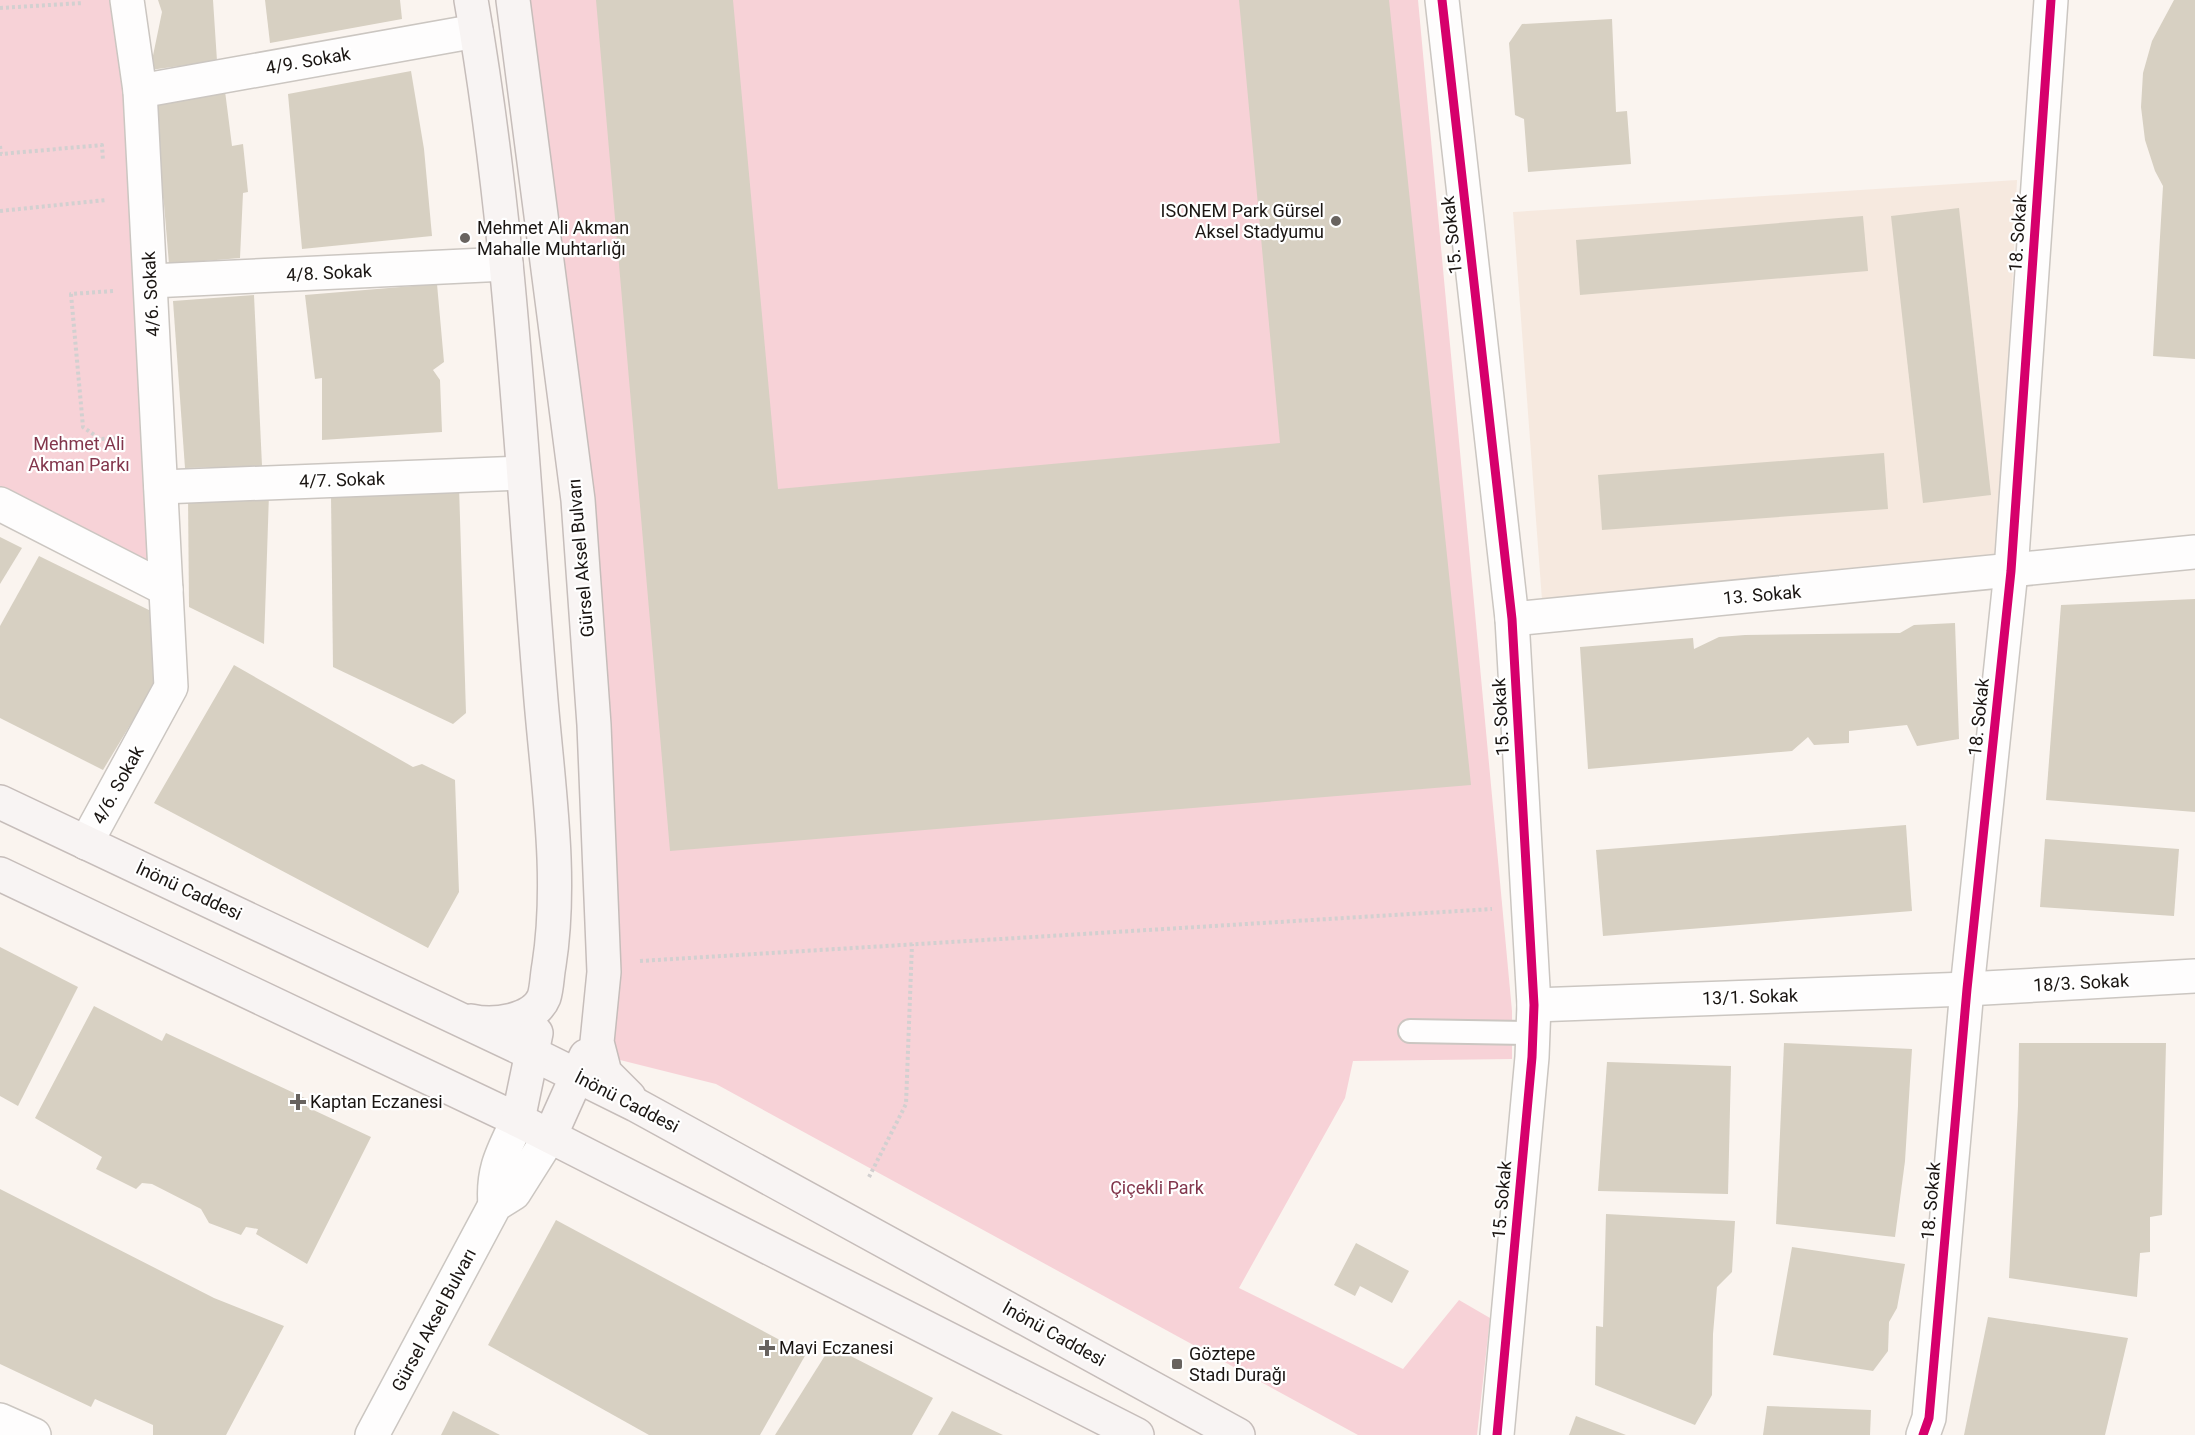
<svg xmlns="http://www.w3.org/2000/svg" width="2195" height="1435" font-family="Roboto,sans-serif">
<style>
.built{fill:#f6e9df}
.green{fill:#f7d2d7}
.building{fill:#d7d0c2}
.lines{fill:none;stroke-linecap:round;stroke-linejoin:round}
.service-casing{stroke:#cbc6c1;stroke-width:26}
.minor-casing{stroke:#cbc6c1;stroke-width:36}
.tertiary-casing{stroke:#cbc6c1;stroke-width:36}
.primary-casing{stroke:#c6bdba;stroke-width:36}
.path{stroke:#d2d0d0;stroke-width:4;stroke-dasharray:3 3;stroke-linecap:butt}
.service{stroke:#fefdfd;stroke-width:22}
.minor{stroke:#fefdfd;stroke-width:33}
.tertiary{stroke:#fefdfd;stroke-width:33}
.primary{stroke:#f8f4f3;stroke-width:33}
.cycleway-casing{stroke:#fff;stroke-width:13}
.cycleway{stroke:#d6006c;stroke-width:9}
.poi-dot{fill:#68635f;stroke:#fff;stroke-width:2}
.labels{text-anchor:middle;stroke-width:4.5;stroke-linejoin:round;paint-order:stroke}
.street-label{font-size:18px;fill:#1a1512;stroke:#fff}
.poi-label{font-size:18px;fill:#1a1512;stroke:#fff;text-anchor:start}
.park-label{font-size:18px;fill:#82364c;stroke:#fff}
</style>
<rect width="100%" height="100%" fill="#faf4ef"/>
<polygon class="built" points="2017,180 2000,556 1542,600 1513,212"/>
<g class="green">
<polygon points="0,0 127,0 166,589 0,504"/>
<polygon points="523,0 1418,0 1512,1011 1512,1059 1353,1061 1345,1098 1239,1288 1403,1369 1459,1300 1490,1318 1477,1435 1358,1435 716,1084 600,1055 580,439"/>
</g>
<g class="building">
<polygon points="158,0 213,0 217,61 150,70 162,12"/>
<polygon points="265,0 400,0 402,19 270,43"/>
<polygon points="596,0 733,0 778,489 1280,443 1239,0 1389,0 1471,785 670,851"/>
<polygon points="2174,0 2195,0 2195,359 2153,356 2163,186 2155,171 2145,140 2141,107 2143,73 2152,41"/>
<polygon points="1612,19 1616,112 1627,111 1631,164 1528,172 1524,119 1515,115 1509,43 1522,24"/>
<polygon points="411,71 424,149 432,236 302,249 288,94"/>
<polygon points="225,91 232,146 243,144 248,192 243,193 240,258 169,264 164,204 147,101"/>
<polygon points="1959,208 1991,495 1923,503 1891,216"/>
<polygon points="1863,216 1868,271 1580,295 1576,240"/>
<polygon points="437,284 444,362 433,370 440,380 442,432 322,440 322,378 315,379 305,295"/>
<polygon points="254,295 262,466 185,468 173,301"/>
<polygon points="1884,453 1888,509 1602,530 1598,475"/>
<polygon points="459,486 466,713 453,724 333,667 331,494"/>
<polygon points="188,494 269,494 264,644 189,607"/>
<polygon points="0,537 22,548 0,584"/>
<polygon points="39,556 153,612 153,687 103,770 0,718 0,626"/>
<polygon points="2195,599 2195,812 2046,800 2061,605"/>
<polygon points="1955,623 1959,739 1917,746 1907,725 1849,731 1849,743 1814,745 1808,737 1792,751 1588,769 1580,647 1693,638 1694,649 1719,637 1745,635 1900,633 1914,625"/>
<polygon points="234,665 413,767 422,764 455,780 459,892 428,948 154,803"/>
<polygon points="1906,825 1912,911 1603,936 1596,850"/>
<polygon points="2045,839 2179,849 2174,916 2040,907"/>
<polygon points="0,947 78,987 18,1106 0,1096"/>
<polygon points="94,1006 162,1041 166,1033 309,1100 307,1107 371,1137 307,1264 256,1234 258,1229 246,1227 241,1235 209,1223 201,1209 152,1184 142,1183 136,1189 96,1169 102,1157 35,1118"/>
<polygon points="1784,1043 1912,1049 1905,1161 1895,1237 1776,1224"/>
<polygon points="2019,1043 2166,1043 2162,1215 2150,1217 2150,1252 2140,1253 2137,1297 2009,1278 2018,1106"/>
<polygon points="1607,1062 1731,1066 1728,1194 1598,1191"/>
<polygon points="0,1189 214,1298 284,1326 226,1435 153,1435 153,1425 95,1399 91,1407 0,1364"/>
<polygon points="1606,1214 1735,1221 1732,1272 1717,1287 1713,1334 1712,1395 1695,1425 1595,1385 1596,1326 1603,1327"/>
<polygon points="556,1220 806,1354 760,1435 649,1435 488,1345"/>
<polygon points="1356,1243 1409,1271 1392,1303 1360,1286 1355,1296 1334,1285"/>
<polygon points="1792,1247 1905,1264 1897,1308 1889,1322 1888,1351 1873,1371 1773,1355"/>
<polygon points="1988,1317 2128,1338 2105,1435 1964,1435"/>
<polygon points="831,1346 933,1398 912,1435 775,1435"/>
<polygon points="1767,1406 1871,1410 1870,1435 1763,1435"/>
<polygon points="453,1411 500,1435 441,1435"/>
<polygon points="952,1411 1003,1435 938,1435"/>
<polygon points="1576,1416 1626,1435 1569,1435"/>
</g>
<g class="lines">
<g class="service-casing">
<polyline id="service" points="1410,1031 1533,1033"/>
</g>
<g class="minor-casing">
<g id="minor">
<polyline points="1442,0 1512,619 1534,1005 1532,1057 1497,1435"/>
<polyline points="140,91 476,31"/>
<polyline points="151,281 506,264"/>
<polyline points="161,487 522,473"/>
<polyline points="0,504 166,589"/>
<polyline points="1512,619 2195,552"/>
<polyline points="86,843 171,687 140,91 127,0"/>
<polyline points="1534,1005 1967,989 2195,976"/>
<polyline points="0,1420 34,1435"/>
<polyline points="1923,1435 1929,1418 1967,989 2011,571 2051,0"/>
</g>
</g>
<g class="tertiary-casing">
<g id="tertiary">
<path d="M495,1205C492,1169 503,1152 518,1120"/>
<polyline points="372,1435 495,1205 514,1193 550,1136"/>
</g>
</g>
<g class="primary-casing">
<g id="primary">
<polyline points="513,0 578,500 594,725 604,972 597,1042 605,1073 629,1097"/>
<polyline points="0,802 531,1053 636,1105 1238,1435"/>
<polyline points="0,874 518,1120 1137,1435"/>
<path d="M471,1021C492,1026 534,1022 544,997C547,988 547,975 549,965C563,875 547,779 540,688C521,459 511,227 471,0"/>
<polyline points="518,1120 536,1033"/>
<polyline points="550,1136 586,1056"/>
</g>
</g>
<g class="path">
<polyline points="0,8 83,3"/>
<polyline points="0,146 1,154 102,145 103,161"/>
<polyline points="0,211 106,200"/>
<polyline points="113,291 71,294 83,427 100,439 122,438"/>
<polyline points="640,961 1492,909"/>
<polyline points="869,1177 906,1104 912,944"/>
</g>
<use href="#service" class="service"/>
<use href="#minor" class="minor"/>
<use href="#tertiary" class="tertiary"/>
<use href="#primary" class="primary"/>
<g class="cycleway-casing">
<g id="cycleway">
<polyline points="1442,0 1512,619 1534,1005 1532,1057 1497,1435"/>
<polyline points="1923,1435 1929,1418 1967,989 2011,571 2051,0"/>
</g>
</g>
<use href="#cycleway" class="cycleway"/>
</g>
<g class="poi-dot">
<circle cx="1336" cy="221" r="6"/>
<circle cx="465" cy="238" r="6"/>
<path d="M295 1093h6v6h6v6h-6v6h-6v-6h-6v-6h6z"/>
<path d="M764 1339h6v6h6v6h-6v6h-6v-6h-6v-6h6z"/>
<rect x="1171" y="1358" width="12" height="12" rx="3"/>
</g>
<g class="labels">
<g class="street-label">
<text transform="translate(308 61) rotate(-10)" y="6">4/9. Sokak</text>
<text transform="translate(2018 233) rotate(-86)" y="6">18. Sokak</text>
<text transform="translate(1452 235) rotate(-96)" y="6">15. Sokak</text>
<text transform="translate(329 273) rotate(-3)" y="6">4/8. Sokak</text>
<text transform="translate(151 294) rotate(-93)" y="6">4/6. Sokak</text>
<text transform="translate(342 480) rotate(-2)" y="6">4/7. Sokak</text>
<text transform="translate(581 558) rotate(-95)" y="6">Gürsel Aksel Bulvarı</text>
<text transform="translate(1762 595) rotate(-5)" y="6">13. Sokak</text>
<text transform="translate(1501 717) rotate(-93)" y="6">15. Sokak</text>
<text transform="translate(1979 717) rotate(-84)" y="6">18. Sokak</text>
<text transform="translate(118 785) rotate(-61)" y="6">4/6. Sokak</text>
<text transform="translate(189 891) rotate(25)" y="6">İnönü Caddesi</text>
<text transform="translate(2081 983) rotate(-3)" y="6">18/3. Sokak</text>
<text transform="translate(1750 997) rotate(-2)" y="6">13/1. Sokak</text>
<text transform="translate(627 1102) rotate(27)" y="6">İnönü Caddesi</text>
<text transform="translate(1502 1200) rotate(-85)" y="6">15. Sokak</text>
<text transform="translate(1931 1201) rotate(-85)" y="6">18. Sokak</text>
<text transform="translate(434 1320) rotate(-62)" y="6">Gürsel Aksel Bulvarı</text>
<text transform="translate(1054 1334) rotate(29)" y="6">İnönü Caddesi</text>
</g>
<g class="poi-label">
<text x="1324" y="217" text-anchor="end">ISONEM Park Gürsel<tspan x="1324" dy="21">Aksel Stadyumu</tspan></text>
<text x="477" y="234">Mehmet Ali Akman<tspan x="477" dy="21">Mahalle Muhtarlığı</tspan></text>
<text x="310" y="1108">Kaptan Eczanesi</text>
<text x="779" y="1354">Mavi Eczanesi</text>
<text x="1189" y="1360">Göztepe<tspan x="1189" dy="21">Stadı Durağı</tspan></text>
</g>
<g class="park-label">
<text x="79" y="450">Mehmet Ali<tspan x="79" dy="21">Akman Parkı</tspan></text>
<text x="1157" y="1194">Çiçekli Park</text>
</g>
</g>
</svg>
